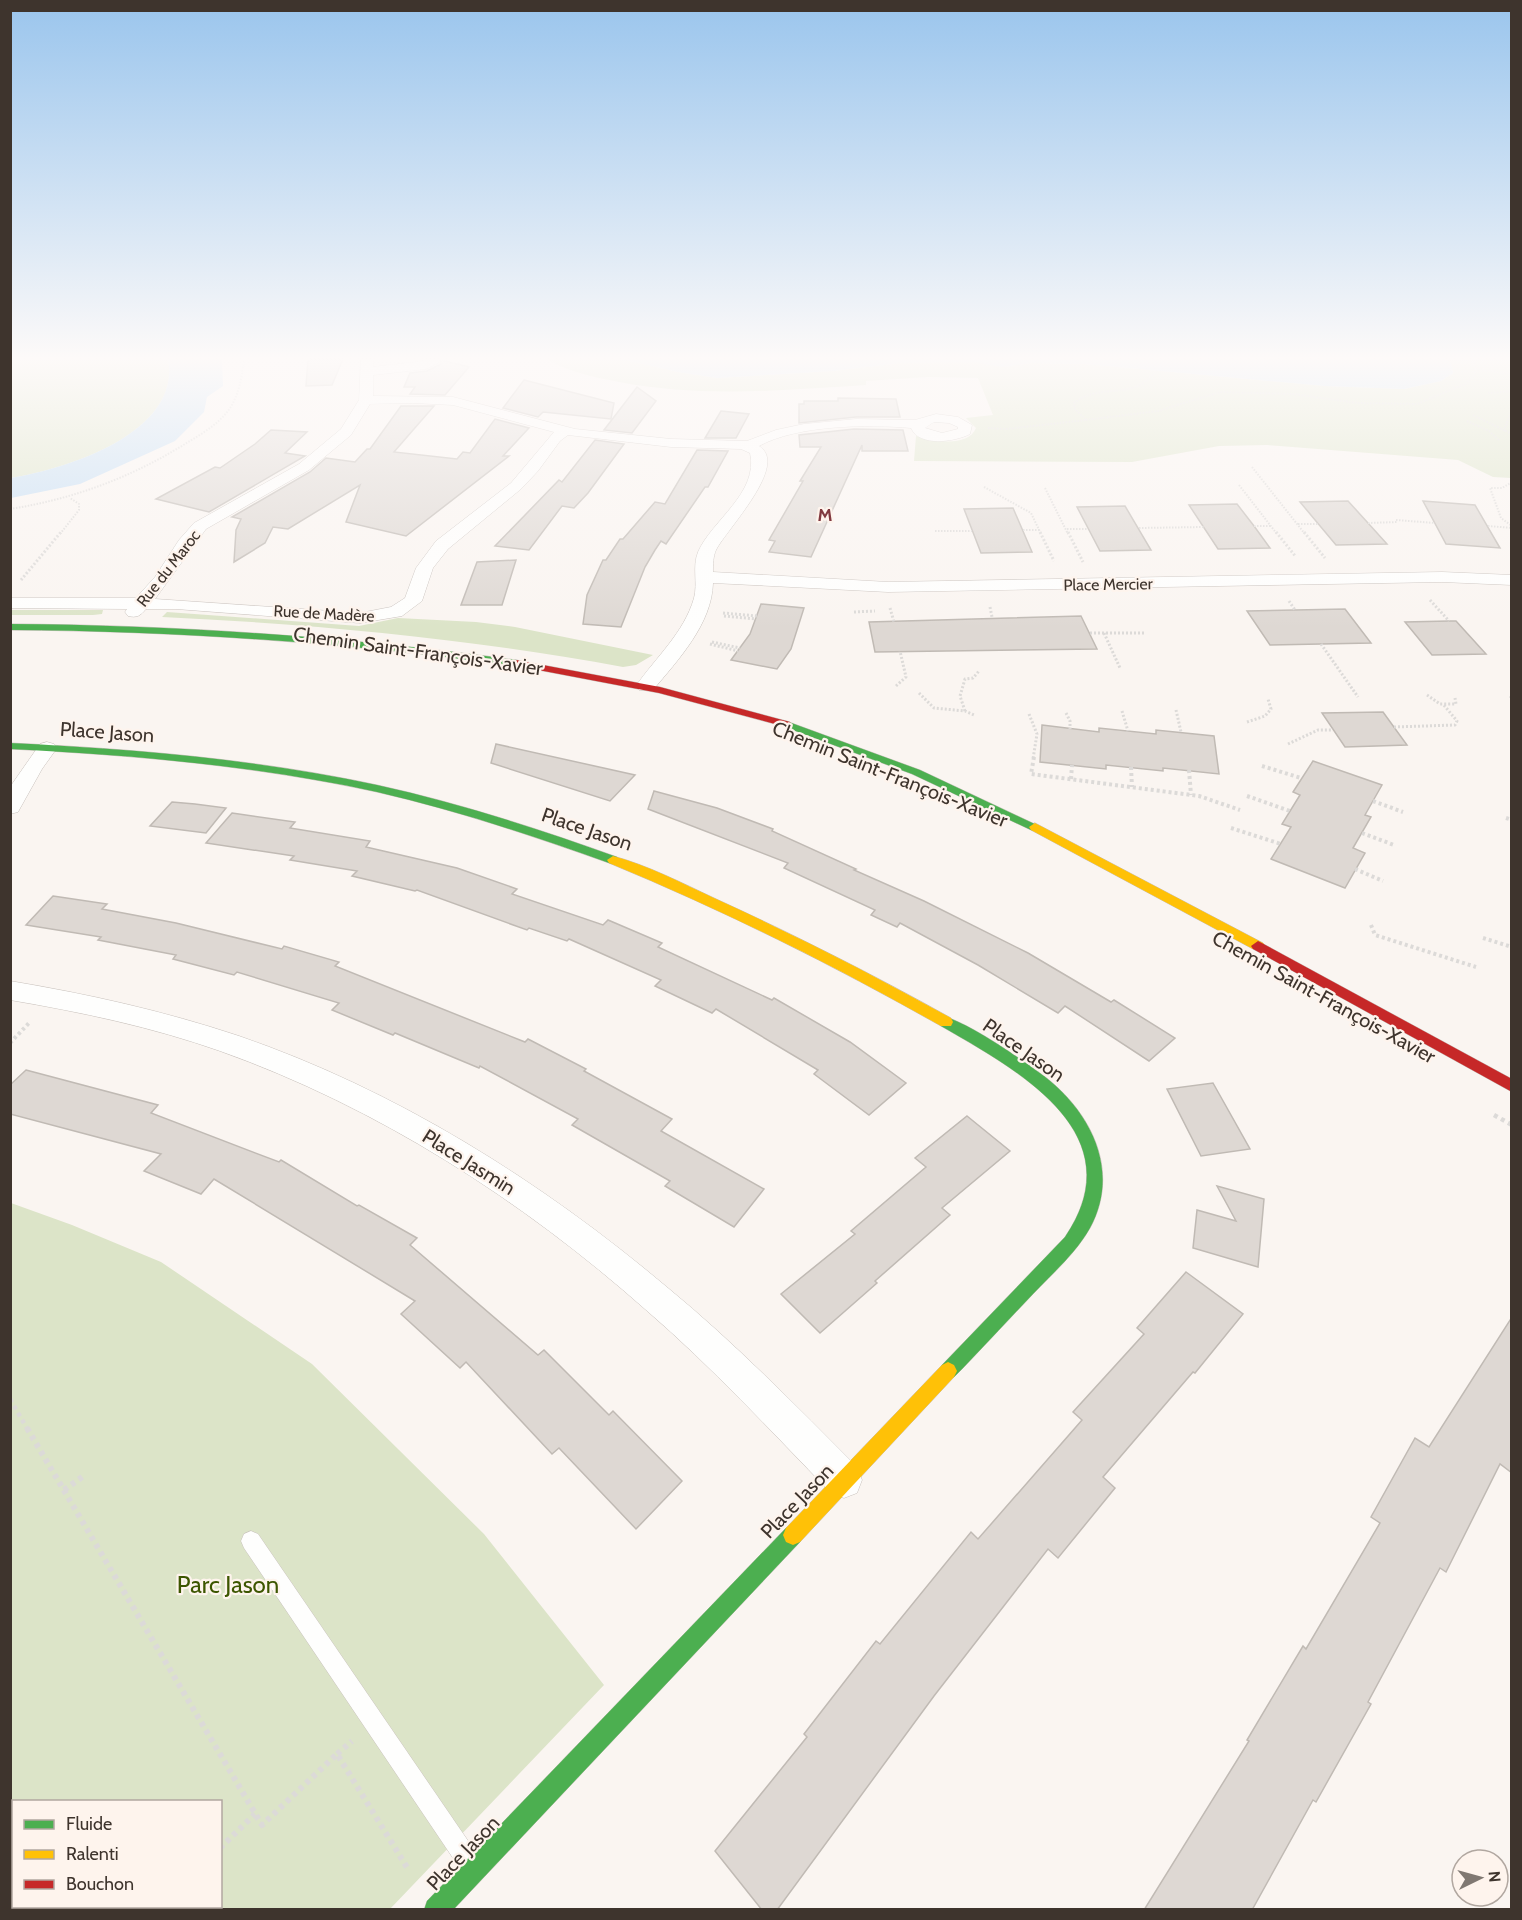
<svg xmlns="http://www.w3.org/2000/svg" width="1522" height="1920" font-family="Cabin,sans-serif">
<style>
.green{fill:#dce4c8;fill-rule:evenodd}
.water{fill:#c5def4}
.building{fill:#ded8d3;stroke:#c0bab4;stroke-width:1.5}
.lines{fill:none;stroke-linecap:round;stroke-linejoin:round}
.lane-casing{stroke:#c8c1bc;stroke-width:1}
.street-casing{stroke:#c8c1bc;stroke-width:1}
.fast-casing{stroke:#c8c1bc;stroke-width:1}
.slow-casing{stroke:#c8c1bc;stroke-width:1}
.jam-casing{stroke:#c8c1bc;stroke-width:1}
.path-far4{stroke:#dcdad8;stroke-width:2;stroke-dasharray:1.5 1.5;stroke-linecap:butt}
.path-far3{stroke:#dcdad8;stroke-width:3;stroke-dasharray:2 2;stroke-linecap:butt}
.path-far2{stroke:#dcdad8;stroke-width:4;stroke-dasharray:3 3;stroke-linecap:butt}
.path-far1{stroke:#dcdad8;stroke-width:4.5;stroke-dasharray:4 4;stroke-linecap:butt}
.path{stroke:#dcdad8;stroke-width:6;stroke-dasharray:4.5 4.5;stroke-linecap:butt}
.lane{fill:#fefefd;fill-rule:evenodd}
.street{fill:#fefefd;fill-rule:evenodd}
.fast{fill:#4caf50;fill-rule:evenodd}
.slow{fill:#ffc107;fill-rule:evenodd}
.jam{fill:#c62828;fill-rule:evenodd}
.labels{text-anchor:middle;stroke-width:4.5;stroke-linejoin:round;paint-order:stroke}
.far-street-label{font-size:16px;fill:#3e342d;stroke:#fef4ed}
.far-neighbourhood-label{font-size:18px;font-weight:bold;fill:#81393f;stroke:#fef4ed}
.street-label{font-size:20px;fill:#3e342d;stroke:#fef4ed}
.near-park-label{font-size:24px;fill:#3d5600;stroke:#fef4ed}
</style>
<rect width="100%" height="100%" fill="#faf5f1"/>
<g class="green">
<path d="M11,359H168C182,433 66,469 11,478Z"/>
<path d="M546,359H621L678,372L717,378L833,371L900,363L980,362L1003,367L1031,363L1085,364L1325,386L1404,389L1441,381L1453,373L1450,361L1446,359H1511V478L1493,477L1458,460L1267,445L1219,446L1132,462L914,461L916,436C932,441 968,448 976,428L966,418L993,415L978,378L928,377L866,381V385C783,390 702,398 619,382C593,377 570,372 546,359Z"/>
<polygon points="10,610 103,610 102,614 93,615 11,615"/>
<path d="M167,612L359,626L398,618L476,622L515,627L653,655L636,665L623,667C471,639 316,624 162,617Z"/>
<path d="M11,1203L72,1225L161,1262L312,1364L484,1534L604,1685L390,1909L11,1910ZM14,1802H220V1906H14Z"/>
</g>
<g class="water">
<path d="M168,359H222L223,386L207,397L204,412L175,441L80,484L11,498V478C66,469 182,433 168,359Z"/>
<polygon points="621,359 1446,359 1450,361 1453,373 1441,381 1404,389 1325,386 1085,364 1031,363 1003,367 973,362 900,363 833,371 717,378 678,372"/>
</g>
<g class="building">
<polygon points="308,359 343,359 332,385 306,386"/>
<polygon points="441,360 469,367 445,395 410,394 415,387 404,387 410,373 427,371 441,364"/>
<polygon points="524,380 614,403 611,419 543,412 538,417 503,408"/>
<polygon points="637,387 656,401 632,433 604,430"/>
<polygon points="838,398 896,399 900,417 856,417 799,423 799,404 804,404 804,401 838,401"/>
<polygon points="401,406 434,406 394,452 457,459 463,452 470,453 495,419 529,428 503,456 509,456 406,536 346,522 360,485 288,529 273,527 265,543 234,562 236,530 241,519 232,517 310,472 326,458 355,462 367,449 370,449"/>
<polygon points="721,411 749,414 736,438 705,438"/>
<polygon points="854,429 903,430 908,451 862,451 862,445 811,557 769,552 775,541 769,540 803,481 800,481 821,447 800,447 799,435"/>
<polygon points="271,430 307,432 285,453 305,456 209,512 156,499 215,467 220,468 255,444"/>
<polygon points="595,440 624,444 588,493 574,508 562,506 529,550 495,546 559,480 562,482"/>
<polygon points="697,450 728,451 708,487 705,487 666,544 661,541 655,550 645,567 621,627 583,624 587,595 603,560 606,560 620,539 623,539 655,502 665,504"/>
<polygon points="1348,501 1368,523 1387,544 1336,545 1300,502"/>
<polygon points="1423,501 1475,505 1500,548 1446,544"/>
<polygon points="1237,504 1254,526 1270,548 1218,549 1189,505"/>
<polygon points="1125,506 1151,550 1100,551 1077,507"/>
<polygon points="1013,508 1032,552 981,553 964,509"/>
<polygon points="516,560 502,605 461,605 477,562"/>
<polygon points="761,604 804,608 791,649 777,669 731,660 750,634"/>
<polygon points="1345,609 1371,643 1270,645 1247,611"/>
<polygon points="1081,616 1097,649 875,652 869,622"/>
<polygon points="1449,621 1456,621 1486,654 1432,655 1405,622"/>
<polygon points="1383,712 1407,745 1345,747 1322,713"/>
<polygon points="1042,725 1099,732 1099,728 1156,734 1156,730 1214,736 1219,774 1163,768 1163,771 1106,765 1106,769 1040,762"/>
<polygon points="496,744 635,775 610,801 491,763"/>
<polygon points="1313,761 1382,785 1365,815 1371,817 1353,848 1365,853 1345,888 1271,859 1291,827 1282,824 1300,795 1293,792"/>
<polygon points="654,791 717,808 773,829 772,831 856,869 854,870 924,901 1028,953 1111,1002 1114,1000 1175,1038 1149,1061 1065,1006 1058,1013 978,965 900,923 897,927 871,915 875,910 784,868 788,863 648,809"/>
<polygon points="172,802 195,804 226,808 206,833 150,826"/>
<polygon points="232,813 295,822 290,828 370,841 366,847 457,868 517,889 512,894 603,925 608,920 662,943 658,947 772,1000 774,998 850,1042 906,1083 869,1115 814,1074 818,1070 716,1009 712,1013 655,986 661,980 569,939 567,941 529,928 527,930 417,890 415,891 352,876 357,871 290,860 294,856 206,843"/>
<polygon points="53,896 107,904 102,909 176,923 282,949 284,946 339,962 335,966 525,1042 528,1039 586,1069 584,1071 672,1119 661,1131 764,1189 734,1227 665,1186 670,1181 572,1125 578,1119 480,1066 479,1068 395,1033 393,1035 332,1010 339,1003 237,972 234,975 173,959 176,955 98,940 101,937 26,925"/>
<polygon points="26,1070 158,1105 151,1113 279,1162 281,1160 357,1206 359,1205 417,1238 410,1245 538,1355 544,1350 609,1415 613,1411 682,1481 636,1529 559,1448 552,1454 466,1362 460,1368 401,1314 415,1301 214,1179 201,1194 144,1171 161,1154 10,1114 10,1085"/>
<polygon points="1213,1083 1250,1149 1201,1156 1167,1089"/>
<polygon points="967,1116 1010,1151 942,1208 950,1215 875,1281 877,1283 820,1333 781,1294 855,1234 851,1231 926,1167 915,1158"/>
<polygon points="1217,1186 1264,1199 1258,1267 1193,1248 1197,1210 1236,1221"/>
<polygon points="1186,1272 1243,1314 1195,1373 1193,1372 1103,1477 1115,1488 1058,1558 1048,1549 934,1696 777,1910 762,1910 715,1851 807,1737 804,1734 876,1641 880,1644 971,1532 978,1539 1082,1420 1073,1412 1144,1334 1137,1328"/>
<polygon points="1512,1317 1512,1473 1500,1464 1446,1572 1440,1568 1368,1702 1371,1704 1316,1802 1313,1800 1252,1910 1144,1910 1249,1741 1247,1740 1303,1646 1306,1649 1380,1523 1371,1517 1415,1438 1429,1447"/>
</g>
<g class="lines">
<g class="lane-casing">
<polygon id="lane" points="251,1531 258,1534 475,1851 479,1859 475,1867 467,1871 459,1867 244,1548 241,1541 244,1534"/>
</g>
<g class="street-casing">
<g id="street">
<path d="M361,359H373V367L424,361V359H438L440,362L426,369L373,375V396L453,397L575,429L671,439L747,441L776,430L804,424L856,419L915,420L936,414L958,417L972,425L970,434C955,442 919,447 911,428C868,424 797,425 759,446C790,465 726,530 716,550C713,557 713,564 713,572L888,582L1442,572L1512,575V585L1442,582L888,592L713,583C712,624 678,660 653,690H639L636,686C656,657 684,633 694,598C698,583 692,567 698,552C712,520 759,493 750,453L741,449L671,447L568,435L560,441L538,471L521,489L448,549L433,568L422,601L402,616L360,623L176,609H146C140,616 137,618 128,616L125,612L127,609L10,608V598H136L155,577L179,540L194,523L299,464L341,429L359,400ZM413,403L453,405L554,432L511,483L436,541L416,568L405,598L391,607L360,613L155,599L206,529L309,470L351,435L370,404ZM934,422L949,423L958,427V429L942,433L925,428Z"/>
<polygon points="47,742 54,744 57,748 42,769 18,812 10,814 10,787 40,744"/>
<path d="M10,981C88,994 164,1011 239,1036C396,1090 541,1181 668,1288C735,1343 796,1406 857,1467L862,1480L857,1493L844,1498L831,1493C771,1431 712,1367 646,1310C522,1200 377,1107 220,1051C152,1027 81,1012 10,1000Z"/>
</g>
</g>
<g class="fast-casing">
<g id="fast">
<path d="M10,624C180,625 348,637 516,660L521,663L516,666C348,643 180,631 10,630Z"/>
<polygon points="786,721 920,770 1041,827 1035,831 1031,830 912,774 782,726 781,724"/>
<path d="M10,743C134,749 256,759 377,785C459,803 539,829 617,857L619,860L613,864L609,863C533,836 456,810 377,792C257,766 134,755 10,749Z"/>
<path d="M946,1017C972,1025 1021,1059 1044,1076C1091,1112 1121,1171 1090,1228C1076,1253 1053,1273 1033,1294C1010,1318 987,1343 964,1367L954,1377L948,1380L942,1377L939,1371L942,1365L1065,1237C1136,1133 1017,1070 941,1026L939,1022L941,1018Z"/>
<polygon points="793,1525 800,1528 803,1535 800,1542 453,1910 424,1910 427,1901 786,1528"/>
</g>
</g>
<g class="slow-casing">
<g id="slow">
<polygon points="1035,823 1263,943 1265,946 1263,949 1253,949 1031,830 1029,827"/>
<path d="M613,856C647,865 682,883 714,898C795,935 874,975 951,1018L953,1022L951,1026H941C833,965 723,910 609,863L607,860Z"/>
<polygon points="948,1362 954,1365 957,1371 954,1377 800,1542 793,1545 786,1542 783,1535 786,1528 942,1365"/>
</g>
</g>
<g class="jam-casing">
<g id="jam">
<polygon points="516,660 660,687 790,722 791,724 786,727 659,693 512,665 511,663"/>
<polygon points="1258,941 1512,1079 1512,1092 1253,949 1251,946"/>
</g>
</g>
<g class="path-far4">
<polyline points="1476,369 1512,374"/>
<polyline points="1488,393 1512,391"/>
<polyline points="1473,415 1512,434"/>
<polyline points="1086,420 1158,411 1220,392 1293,394 1358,403 1417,404 1465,384 1474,376 1476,369 1471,359"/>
<polyline points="1467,421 1489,431 1499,440"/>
<path d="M988,428L1006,429L1086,420L1075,409L1074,403C1102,381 1133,403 1156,370"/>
<polyline points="1504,431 1512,409"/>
<polyline points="1252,467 1305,534"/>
<polyline points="1512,482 1502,488 1490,488 1501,518 1512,526"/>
<polyline points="1239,485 1277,534"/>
<polyline points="984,487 1031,513 1041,534"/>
<polyline points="1045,488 1068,534"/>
<path d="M10,509C73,499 130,478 185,444C200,435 217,425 228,411C239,396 242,377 244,359"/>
<polyline points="1396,520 1435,523"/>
<polyline points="1368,523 1398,522"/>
<polyline points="1298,524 1318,524"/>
<polyline points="1254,526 1271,526"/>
<polyline points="1488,526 1512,528"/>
<polyline points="1139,528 1204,527"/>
<polyline points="1067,529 1088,529"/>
<polyline points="1023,530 1040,530"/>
<polyline points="935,531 972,531"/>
<polyline points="60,534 79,510 79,504 70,498"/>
</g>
<g class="path-far3">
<polyline points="1040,532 1054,561"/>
<polyline points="1068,532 1083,562"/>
<polyline points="1276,532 1296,557"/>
<polyline points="1304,532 1325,558"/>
<polyline points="21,580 61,532"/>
<polyline points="1430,600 1449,621"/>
<polyline points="1289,601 1295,610"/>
<polyline points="990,607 992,617"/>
<polyline points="890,608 894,622"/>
<polyline points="854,612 875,611"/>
<polyline points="723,613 757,616"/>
<polyline points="724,616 756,619"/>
<polyline points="1090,633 1144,633"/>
<polyline points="1104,633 1120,668"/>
<polyline points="712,642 740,648"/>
<polyline points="710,644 738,651"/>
<polyline points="1321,644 1358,697"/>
<polyline points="896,686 906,677 900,651"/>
<polyline points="919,693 934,708 965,711 974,715"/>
<polyline points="1427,695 1440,704 1456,704 1455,698"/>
<polyline points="1510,696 1512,698"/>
<polyline points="1176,710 1181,732"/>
<polyline points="965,711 960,696 965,679 973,678 979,671"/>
<polyline points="1122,711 1128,731"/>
<polyline points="1066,713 1070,721 1070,729"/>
<polyline points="1029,714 1037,734 1033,759"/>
<polyline points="1247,722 1265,716 1271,709 1268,699"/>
<polyline points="1394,727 1455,725 1457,721 1443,704"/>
<polyline points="1288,744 1318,730 1333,730"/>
</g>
<g class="path-far2">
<polyline points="1034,757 1031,774 1199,796 1240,810"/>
<polyline points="1262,766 1301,778"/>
<polyline points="1131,767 1132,787"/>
<polyline points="1189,770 1191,795"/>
<polyline points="1071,779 1072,765"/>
<polyline points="1247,796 1290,811"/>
<polyline points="1373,801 1403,812"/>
<polyline points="1506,818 1512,820"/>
<polyline points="1231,828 1281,844"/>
<polyline points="1362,833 1394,845"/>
<polyline points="1355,869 1383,881"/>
<polyline points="1371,925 1375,935 1476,967"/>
<polyline points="1483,938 1512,947"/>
<polyline points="10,1043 30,1022"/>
</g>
<g class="path-far1">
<polyline points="1494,1115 1512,1125"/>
<polyline points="10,1399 28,1430"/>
</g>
<g class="path">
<polyline points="27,1428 262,1825 337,1754 408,1869"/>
<polyline points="64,1490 85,1475"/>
<polyline points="337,1754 352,1741"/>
<polyline points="220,1848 255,1814"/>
<polyline points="159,1910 162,1906"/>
</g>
<use href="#lane" class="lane"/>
<use href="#street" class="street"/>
<use href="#fast" class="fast"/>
<use href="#slow" class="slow"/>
<use href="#jam" class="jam"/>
</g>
<linearGradient id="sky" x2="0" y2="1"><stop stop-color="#9ac5ed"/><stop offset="0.57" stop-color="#fdfaf9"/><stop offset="1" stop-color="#fdfaf9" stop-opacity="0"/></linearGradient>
<rect width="1522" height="628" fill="url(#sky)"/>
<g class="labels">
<g class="far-street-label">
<text transform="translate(168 568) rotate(-52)" y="6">Rue du Maroc</text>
<text transform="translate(1108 584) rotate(-1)" y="6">Place Mercier</text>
<text transform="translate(324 613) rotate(3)" y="6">Rue de Madère</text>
</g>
<g class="far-neighbourhood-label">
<text x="825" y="521">M</text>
</g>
<g class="street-label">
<text transform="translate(418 651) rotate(8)" y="7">Chemin Saint-François-Xavier</text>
<text transform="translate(107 732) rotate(4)" y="7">Place Jason</text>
<text transform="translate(890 774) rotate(22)" y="7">Chemin Saint-François-Xavier</text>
<text transform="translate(587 829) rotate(19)" y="7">Place Jason</text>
<text transform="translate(1324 997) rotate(29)" y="7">Chemin Saint-François-Xavier</text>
<text transform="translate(1024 1050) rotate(35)" y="7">Place Jason</text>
<text transform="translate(469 1162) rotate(32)" y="7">Place Jasmin</text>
<text transform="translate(797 1501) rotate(-46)" y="7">Place Jason</text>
<text transform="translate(463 1853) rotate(-46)" y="7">Place Jason</text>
</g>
<g class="near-park-label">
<text x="228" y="1593">Parc Jason</text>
</g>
</g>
<rect width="1522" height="1920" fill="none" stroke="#3e342d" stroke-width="24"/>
<rect x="12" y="1800" width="210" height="108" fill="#fef4ed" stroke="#b1a7a0" stroke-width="1.5"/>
<rect x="24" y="1820" width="30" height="9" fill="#4caf50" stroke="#b1a7a0" stroke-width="1.5"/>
<text x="66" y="1830" font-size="18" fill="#3e342d">Fluide</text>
<rect x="24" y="1850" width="30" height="9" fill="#ffc107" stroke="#b1a7a0" stroke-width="1.5"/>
<text x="66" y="1860" font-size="18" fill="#3e342d">Ralenti</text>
<rect x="24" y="1880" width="30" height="9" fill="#c62828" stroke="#b1a7a0" stroke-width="1.5"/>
<text x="66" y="1890" font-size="18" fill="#3e342d">Bouchon</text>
<g transform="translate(1480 1878) rotate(85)"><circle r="28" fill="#fef4ed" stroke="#b1a7a0" stroke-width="1.5"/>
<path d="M0-4.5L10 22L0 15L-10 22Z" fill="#807872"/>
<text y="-9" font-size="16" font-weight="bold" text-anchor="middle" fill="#3e342d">N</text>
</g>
</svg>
